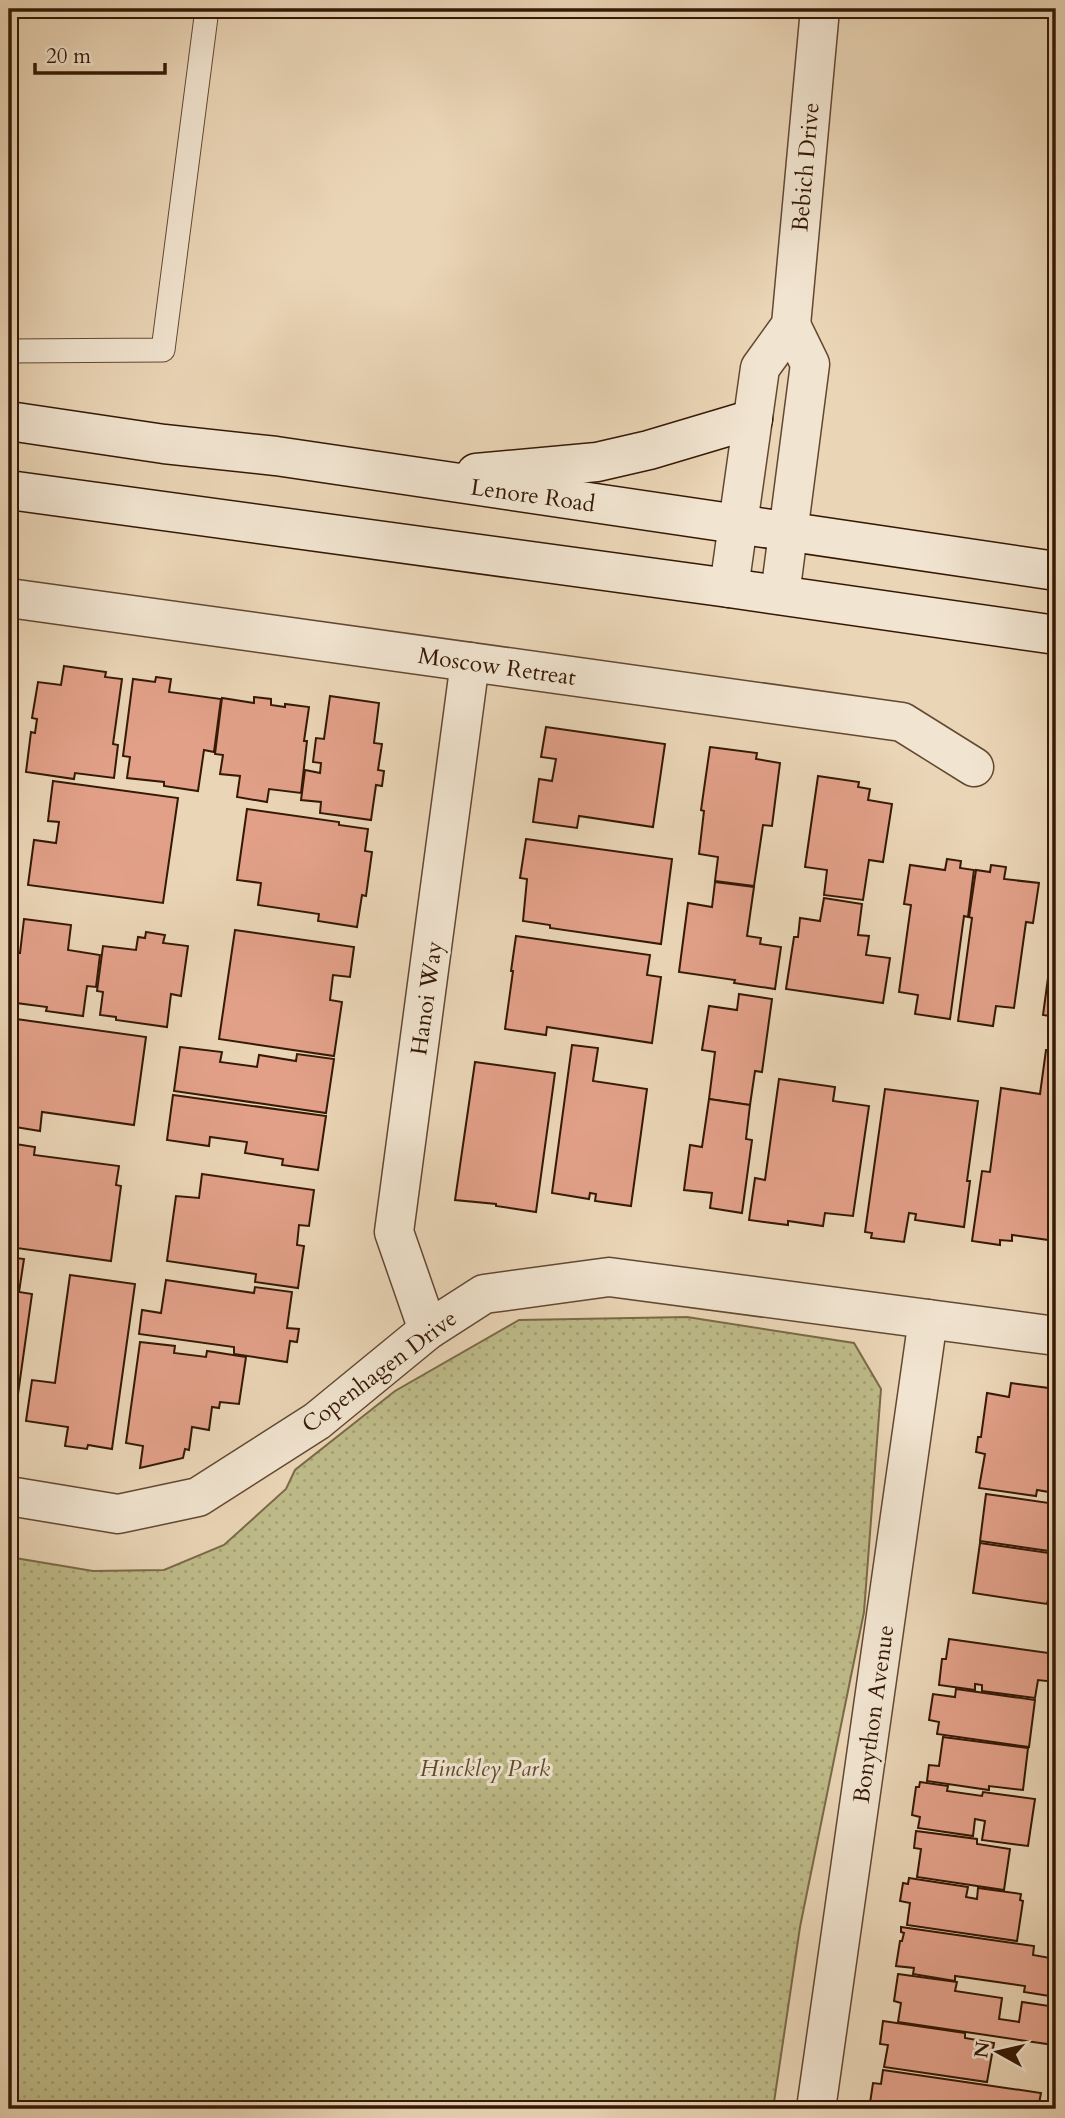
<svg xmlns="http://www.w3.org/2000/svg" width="1065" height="2118" font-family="Cardo,serif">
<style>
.green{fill:url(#green-dots);stroke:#7a6a47;stroke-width:2}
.building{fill:#e2a089;stroke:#351905;stroke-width:2}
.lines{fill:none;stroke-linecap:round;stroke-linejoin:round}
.lane-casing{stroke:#624831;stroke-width:25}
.street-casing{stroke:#624831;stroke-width:41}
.secondary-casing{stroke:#351905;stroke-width:41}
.lane{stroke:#f1e4d0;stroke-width:23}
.street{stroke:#f1e4d0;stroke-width:38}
.secondary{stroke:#f1e4d0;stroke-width:38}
.labels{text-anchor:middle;stroke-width:6;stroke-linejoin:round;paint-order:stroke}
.street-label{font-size:23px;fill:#351905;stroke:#f1e4d0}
.park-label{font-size:23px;font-style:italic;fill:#5e4a2d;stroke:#f1e4d0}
</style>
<defs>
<pattern id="green-dots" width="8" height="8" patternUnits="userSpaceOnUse" patternTransform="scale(1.75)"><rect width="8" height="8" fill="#bebb89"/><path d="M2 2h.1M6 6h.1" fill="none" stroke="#a4a075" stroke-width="1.8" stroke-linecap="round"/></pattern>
</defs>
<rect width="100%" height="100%" fill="#ead5b6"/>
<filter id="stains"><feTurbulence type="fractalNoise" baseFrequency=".00286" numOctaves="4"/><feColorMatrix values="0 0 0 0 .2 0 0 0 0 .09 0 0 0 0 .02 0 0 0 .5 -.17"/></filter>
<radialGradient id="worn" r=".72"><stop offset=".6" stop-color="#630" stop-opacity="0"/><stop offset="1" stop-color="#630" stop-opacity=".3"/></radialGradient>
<polygon class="green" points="687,1317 854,1343 881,1389 864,1612 800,1927 773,2109 9,2109 9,1557 93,1571 164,1570 224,1545 286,1489 295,1470 395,1391 519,1320"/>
<g class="building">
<polygon points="64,666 106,672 105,677 122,679 113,744 118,745 114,778 75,773 74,779 26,772 31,732 35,733 37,719 32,718 38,682 61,685"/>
<polygon points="156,677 171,679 169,692 221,699 214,752 204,750 198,791 164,786 164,782 127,778 130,757 123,756 133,679 155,682"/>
<polygon points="330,696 379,703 374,743 382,744 378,770 384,771 382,786 376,785 371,820 320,813 321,802 301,800 305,770 320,773 321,763 313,762 316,738 324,739"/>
<polygon points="254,697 271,699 271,705 285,707 285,704 309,707 304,741 307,741 301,793 269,789 267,802 237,797 240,776 220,774 223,755 215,754 222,698 254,703"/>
<polygon points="546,727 665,744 653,827 579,816 577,828 533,822 539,779 552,781 556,759 541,757"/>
<polygon points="710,747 757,753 756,759 780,763 772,826 763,825 754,886 715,881 718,857 699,854 704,811 701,810"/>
<polygon points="818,776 859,782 858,787 870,789 868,800 892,804 883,862 869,860 863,900 824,895 827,870 805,867"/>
<polygon points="53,781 178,798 163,903 28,885 34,840 56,843 59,822 48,821"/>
<polygon points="247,809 339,822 339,825 368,829 365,851 372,852 366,896 362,895 357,927 318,921 319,914 258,905 261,883 237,880"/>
<polygon points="526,839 672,859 661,944 550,928 550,925 523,921 527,879 520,878"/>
<polygon points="947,859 961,861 960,868 974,870 968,917 964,916 950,1019 915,1014 918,995 899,992 911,905 904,904 910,865 945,870"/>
<polygon points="991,865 1006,867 1004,879 1039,883 1033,923 1026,922 1014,1008 996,1006 993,1026 958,1021 972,918 969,917 976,870 990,872"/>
<polygon points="715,882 754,887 747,936 761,938 760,944 781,947 775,989 734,983 735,980 679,972 688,903 712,907"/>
<polygon points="824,898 862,904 858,935 869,936 866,955 890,958 883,1003 786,989 794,937 798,937 800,918 820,921"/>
<polygon points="24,919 71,925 68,950 100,955 96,987 87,986 83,1016 46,1011 47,1007 9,1002 9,962 11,962 13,953 20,953"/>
<polygon points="235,930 354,947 350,977 333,975 330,1000 342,1002 334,1056 219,1039"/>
<polygon points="146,932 165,935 163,943 188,946 181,996 171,994 167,1027 116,1020 116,1017 100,1015 103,992 97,991 103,946 136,950 138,937 145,938"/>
<polygon points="516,936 650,955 647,975 661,977 652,1043 547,1027 546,1035 505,1029 513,971 511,971"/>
<polygon points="1056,970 1056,1017 1043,1015 1048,978 1055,979"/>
<polygon points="739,994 772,999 762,1072 755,1071 750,1105 709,1099 715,1052 702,1050 709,1006 737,1010"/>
<polygon points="9,1018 146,1037 134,1125 42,1112 40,1131 9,1126"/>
<polygon points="572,1045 598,1048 593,1081 647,1089 631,1206 595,1201 596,1194 590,1193 589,1199 552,1193"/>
<polygon points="180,1047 222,1052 220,1062 257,1067 259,1055 296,1061 297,1054 334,1059 326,1113 174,1091"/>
<polygon points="1046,1050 1056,1051 1056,1241 1012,1235 1012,1241 1000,1240 1000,1245 972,1241 982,1171 990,1172 1001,1088 1040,1094"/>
<polygon points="475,1062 555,1073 536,1212 496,1206 496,1204 455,1200"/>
<polygon points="779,1079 835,1087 833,1101 869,1106 853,1216 825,1213 823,1226 788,1221 788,1225 749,1220 755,1178 765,1180"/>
<polygon points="885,1089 978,1101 967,1181 970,1181 964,1227 915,1220 916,1214 909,1213 904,1242 871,1238 872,1233 865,1232"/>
<polygon points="173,1095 326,1116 318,1170 282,1165 283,1159 245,1153 247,1142 210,1137 209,1146 167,1140"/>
<polygon points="709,1099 750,1105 746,1139 752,1140 742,1213 710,1208 712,1193 684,1190 690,1145 702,1147"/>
<polygon points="9,1143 35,1147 34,1155 119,1166 116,1185 121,1186 111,1261 9,1247"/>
<polygon points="202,1174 314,1190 309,1226 299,1225 297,1245 304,1246 298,1288 255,1282 256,1274 167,1261 176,1196 199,1198"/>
<polygon points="9,1257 24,1259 19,1292 32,1294 11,1444 9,1444"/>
<polygon points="70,1275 135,1284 112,1449 88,1445 87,1449 65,1446 68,1427 26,1421 32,1380 55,1383"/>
<polygon points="166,1280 254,1293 255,1287 292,1292 287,1328 299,1329 297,1342 290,1341 287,1362 234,1354 234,1347 139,1334 142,1310 161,1313"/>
<polygon points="140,1342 175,1346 174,1353 206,1357 207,1351 246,1357 239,1404 220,1402 219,1408 212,1407 209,1430 192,1427 189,1450 185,1449 183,1458 140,1468 143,1446 126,1443"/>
<polygon points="1011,1383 1056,1389 1056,1445 1049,1492 1037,1490 1036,1496 979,1488 985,1454 976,1452 978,1437 981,1437 987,1393 1009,1397"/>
<polygon points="986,1494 1056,1504 1056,1552 980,1541"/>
<polygon points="980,1543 1056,1554 1056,1601 1048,1600 1047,1604 973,1593"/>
<polygon points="949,1639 1056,1654 1056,1682 1038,1680 1035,1698 982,1691 982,1685 975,1684 975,1690 939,1685 942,1659 946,1659"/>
<polygon points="956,1689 1035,1700 1029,1747 937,1734 939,1722 929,1720 933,1694 955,1697"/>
<polygon points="943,1737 1028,1748 1023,1790 989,1786 989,1790 927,1781 929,1765 939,1766"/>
<polygon points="920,1782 948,1786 947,1791 982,1796 983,1792 1035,1799 1028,1846 982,1840 985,1821 975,1819 973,1836 918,1828 920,1817 912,1815 916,1787 919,1787"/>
<polygon points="916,1831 977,1839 977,1844 1010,1849 1004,1890 917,1877 921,1849 914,1848"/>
<polygon points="909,1878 968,1887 966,1897 977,1899 978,1888 1021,1894 1020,1900 1023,1901 1017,1941 907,1925 910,1903 900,1901 903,1883 908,1884"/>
<polygon points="901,1927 1034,1946 1033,1955 1056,1959 1056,1997 1024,1992 1025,1986 955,1976 955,1981 913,1974 914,1968 896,1966 900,1941 902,1941 904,1933 901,1932"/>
<polygon points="898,1974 957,1982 955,1991 1002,1998 999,2019 1019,2022 1022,2002 1056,2007 1054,2045 898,2022 901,2003 894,2001"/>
<polygon points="883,2021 965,2033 965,2038 994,2043 987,2082 884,2067 888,2045 880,2044"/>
<polygon points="883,2070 1041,2093 1038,2109 890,2109 890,2106 870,2103 873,2083 881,2084"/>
</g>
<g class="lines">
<g class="lane-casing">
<polyline id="lane" points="9,351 163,350 207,9"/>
</g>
<g class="street-casing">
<g id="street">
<polyline points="729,588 760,368 791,325 820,9"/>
<polyline points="780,595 810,364 791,325"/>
<polyline points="9,598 902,722 974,767"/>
<polyline points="428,1330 394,1232 470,662"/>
<polyline points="9,1496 118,1514 198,1497 317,1421 428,1330 484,1294 609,1277 1056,1336"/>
<polyline points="816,2109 928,1319"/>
</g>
</g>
<g class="secondary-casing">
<g id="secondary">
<polyline points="9,421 164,444 276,456 1056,571"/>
<polyline points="476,473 597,462 649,450 753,419"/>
<polyline points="9,490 729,588 1056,635"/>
</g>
</g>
<use href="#lane" class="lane"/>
<use href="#street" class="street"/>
<use href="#secondary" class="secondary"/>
</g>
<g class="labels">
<g class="street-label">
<text transform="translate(805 167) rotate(-85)" y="8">Bebich Drive</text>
<text transform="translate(533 495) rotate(8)" y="8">Lenore Road</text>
<text transform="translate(497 666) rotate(8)" y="8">Moscow Retreat</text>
<text transform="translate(426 998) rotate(-82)" y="8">Hanoi Way</text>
<text transform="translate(379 1371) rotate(-37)" y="8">Copenhagen Drive</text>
<text transform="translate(873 1714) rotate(-82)" y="8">Bonython Avenue</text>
</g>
<g class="park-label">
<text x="485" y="1776">Hinckley Park</text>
</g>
</g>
<rect width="1065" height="2118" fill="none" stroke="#ead5b6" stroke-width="35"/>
<rect x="10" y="10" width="1044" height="2097" fill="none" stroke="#351905" stroke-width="3.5"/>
<rect x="18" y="18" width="1030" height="2083" fill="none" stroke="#351905" stroke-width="2"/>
<g transform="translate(998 2052) rotate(278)" stroke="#f1e4d0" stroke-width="5" paint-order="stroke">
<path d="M0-5L12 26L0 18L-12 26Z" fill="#351905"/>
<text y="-10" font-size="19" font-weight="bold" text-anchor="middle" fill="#351905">N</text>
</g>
<path d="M35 63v10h130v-10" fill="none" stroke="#351905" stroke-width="3.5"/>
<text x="46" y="63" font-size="21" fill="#351905" stroke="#f1e4d0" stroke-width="5" paint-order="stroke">20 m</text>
<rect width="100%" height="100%" filter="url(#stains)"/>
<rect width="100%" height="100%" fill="url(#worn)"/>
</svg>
